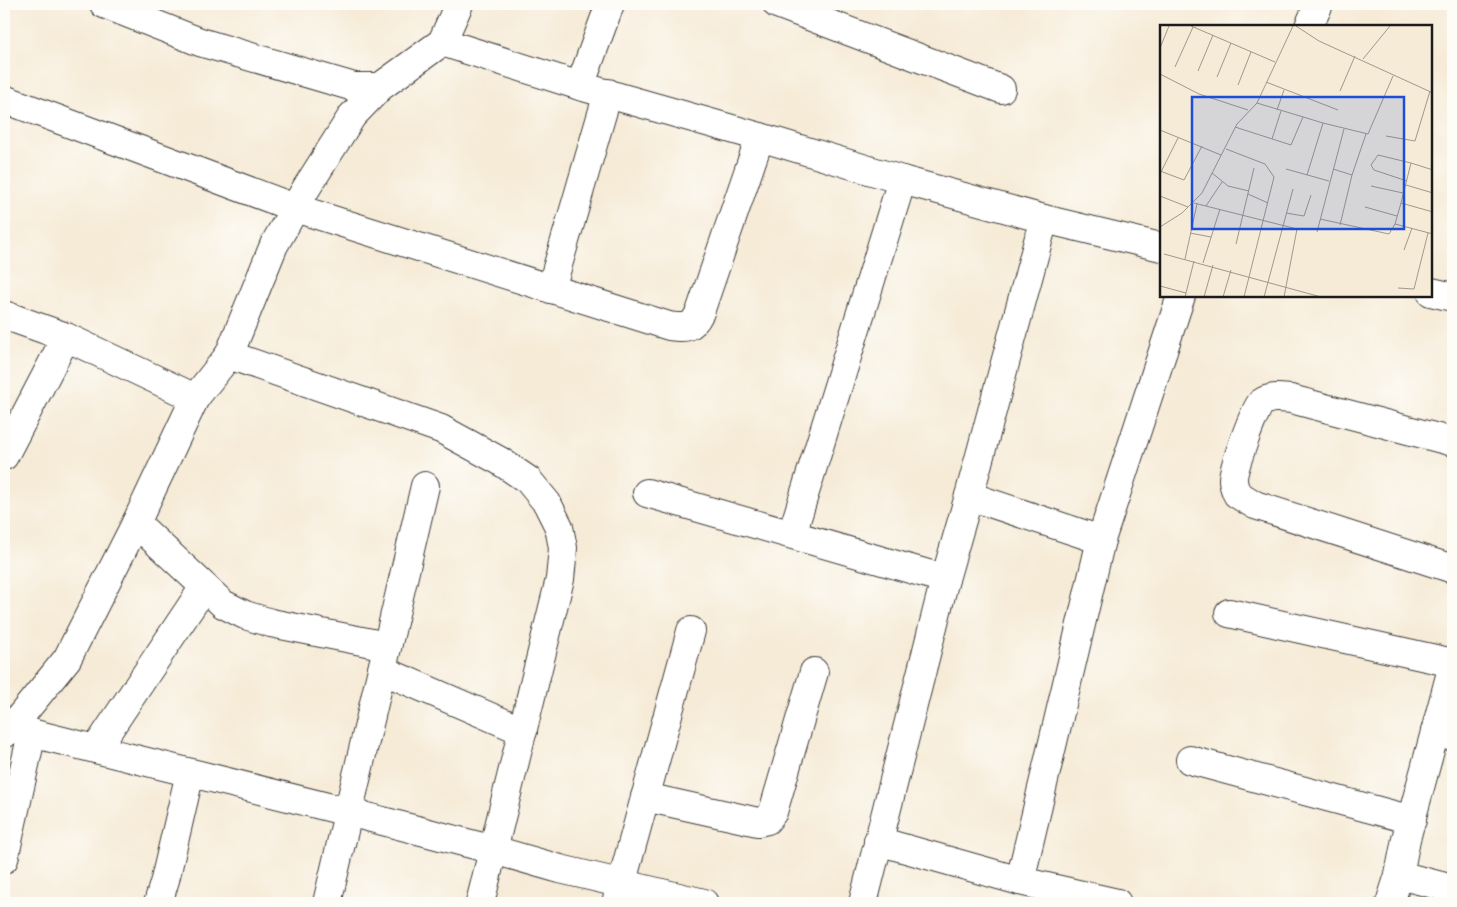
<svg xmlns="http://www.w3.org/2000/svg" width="1457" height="907" font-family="Caveat,sans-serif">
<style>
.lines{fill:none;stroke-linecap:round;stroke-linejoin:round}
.minor-casing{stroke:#3d3b38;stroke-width:30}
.minor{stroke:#fff;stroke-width:28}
.inset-road{fill:none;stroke:#9f988c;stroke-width:1}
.view{fill:#1d4ed8;fill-opacity:0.15;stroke:#1d4ed8;stroke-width:2.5}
.inset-edge{fill:none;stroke:#1c1c1c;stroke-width:2.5}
</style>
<rect width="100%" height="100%" fill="#fdfcf7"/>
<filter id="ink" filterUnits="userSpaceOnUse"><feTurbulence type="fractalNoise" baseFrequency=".02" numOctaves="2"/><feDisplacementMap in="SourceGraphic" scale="10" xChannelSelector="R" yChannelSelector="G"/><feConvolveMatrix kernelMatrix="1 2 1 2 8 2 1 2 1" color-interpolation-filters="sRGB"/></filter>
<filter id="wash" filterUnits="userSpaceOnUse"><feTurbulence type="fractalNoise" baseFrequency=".0096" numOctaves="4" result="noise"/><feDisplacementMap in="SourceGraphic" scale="20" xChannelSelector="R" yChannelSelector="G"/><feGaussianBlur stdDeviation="1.12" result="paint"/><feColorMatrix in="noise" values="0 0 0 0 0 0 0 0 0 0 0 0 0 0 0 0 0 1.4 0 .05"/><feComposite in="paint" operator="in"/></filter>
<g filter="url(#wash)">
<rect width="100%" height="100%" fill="#f6ebd7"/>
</g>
<g filter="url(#ink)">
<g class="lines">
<g class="minor-casing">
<g id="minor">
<polyline points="104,4 200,42 354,87 380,87"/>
<polyline points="777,4 1001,89"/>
<polyline points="1309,26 1319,4"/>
<polyline points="442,42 580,86 760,137 902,180 792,534"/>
<polyline points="580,86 610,4"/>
<path d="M4,99L295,208L669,326C686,328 692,329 700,312L760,137"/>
<polyline points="902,180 1044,219 1161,247"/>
<polyline points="551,289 608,93"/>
<polyline points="1431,292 1453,297"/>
<polyline points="4,315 66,337 195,398"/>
<polyline points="229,355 441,429 500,461 528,480 547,503 559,527 563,548 560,579 480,903"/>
<path d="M1453,442L1291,399C1280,398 1270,396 1261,403C1254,410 1233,469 1233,479C1233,485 1235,489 1237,494L1255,505L1453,569"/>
<polyline points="4,456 66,337"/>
<polyline points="647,493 945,579"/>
<polyline points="969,496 1101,540 1020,881"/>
<polyline points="136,523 223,604 245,615 271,623 387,646"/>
<polyline points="1101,540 1181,296"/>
<polyline points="1229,613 1453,663"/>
<polyline points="382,670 523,731"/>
<polyline points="11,728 348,812 494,850 560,869 704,903"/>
<polyline points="1435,732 1453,665"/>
<polyline points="4,734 11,728 67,659 136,523 195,398 229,355 274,245 307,187 352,116 380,87 442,42 459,4"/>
<polyline points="1453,737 1435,732 1406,839 1399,875 1453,889"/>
<polyline points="96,749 204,587"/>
<polyline points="1190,760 1412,820"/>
<polyline points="645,797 758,822 767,820 773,812 814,672"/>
<polyline points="878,841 1020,881 1117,903"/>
<polyline points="4,859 32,733"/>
<polyline points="158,903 165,880 190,773"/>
<polyline points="327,903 425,486"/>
<polyline points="616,903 691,631"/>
<polyline points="863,903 945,579 969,496 1044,219"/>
<polyline points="1390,903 1399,875"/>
</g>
</g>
<use href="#minor" class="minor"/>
</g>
</g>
<g transform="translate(1160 25)">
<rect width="272" height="272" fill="#f6ebd7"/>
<path class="inset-road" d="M31,1L115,37M136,1L159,16L273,68M0,23L9,1M203,34L230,1M15,42L33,2M38,46L53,10M0,49L39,69L88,85M57,52L71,18M106,57L178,85M78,60L91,27M180,66L195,31M97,78L163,98L147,150M117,85L124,65M163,98L208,109L233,51M75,102L131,120L143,92M0,105L61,130M226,111L255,116L270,66M112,114L121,86M66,124L105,139L114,152L84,272M126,144L169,156M173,144L192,150L180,200M0,146L24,155L42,121M1,147L18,113M52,148L68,161L89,166M192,150L206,109M247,156L214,145L211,140L218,130L251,138M246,160L273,168M211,161L243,168M88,169L108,178M0,171L28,182M34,178L137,204L124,272M241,178L251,138L273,145M46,181L62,157M205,182L237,191M273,187L241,178L235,199L273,209M126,188L144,191L151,170M160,194L229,209L235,199M0,202L22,188L42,168L77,99L97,78L133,1M157,207L184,104M30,208L51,212M76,219L94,143M244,225L252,203M4,229L161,272M25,234L37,179M43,238L60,184M0,261L26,268M238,263L254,264L268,208M25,272L34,236M44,272L53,240M63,272L71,245M104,272L133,164"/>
<path class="view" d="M32,72H244V204H32Z"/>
<rect width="272" height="272" class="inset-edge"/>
</g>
<rect width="1457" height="907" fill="none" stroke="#fdfcf7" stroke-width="20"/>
</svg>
